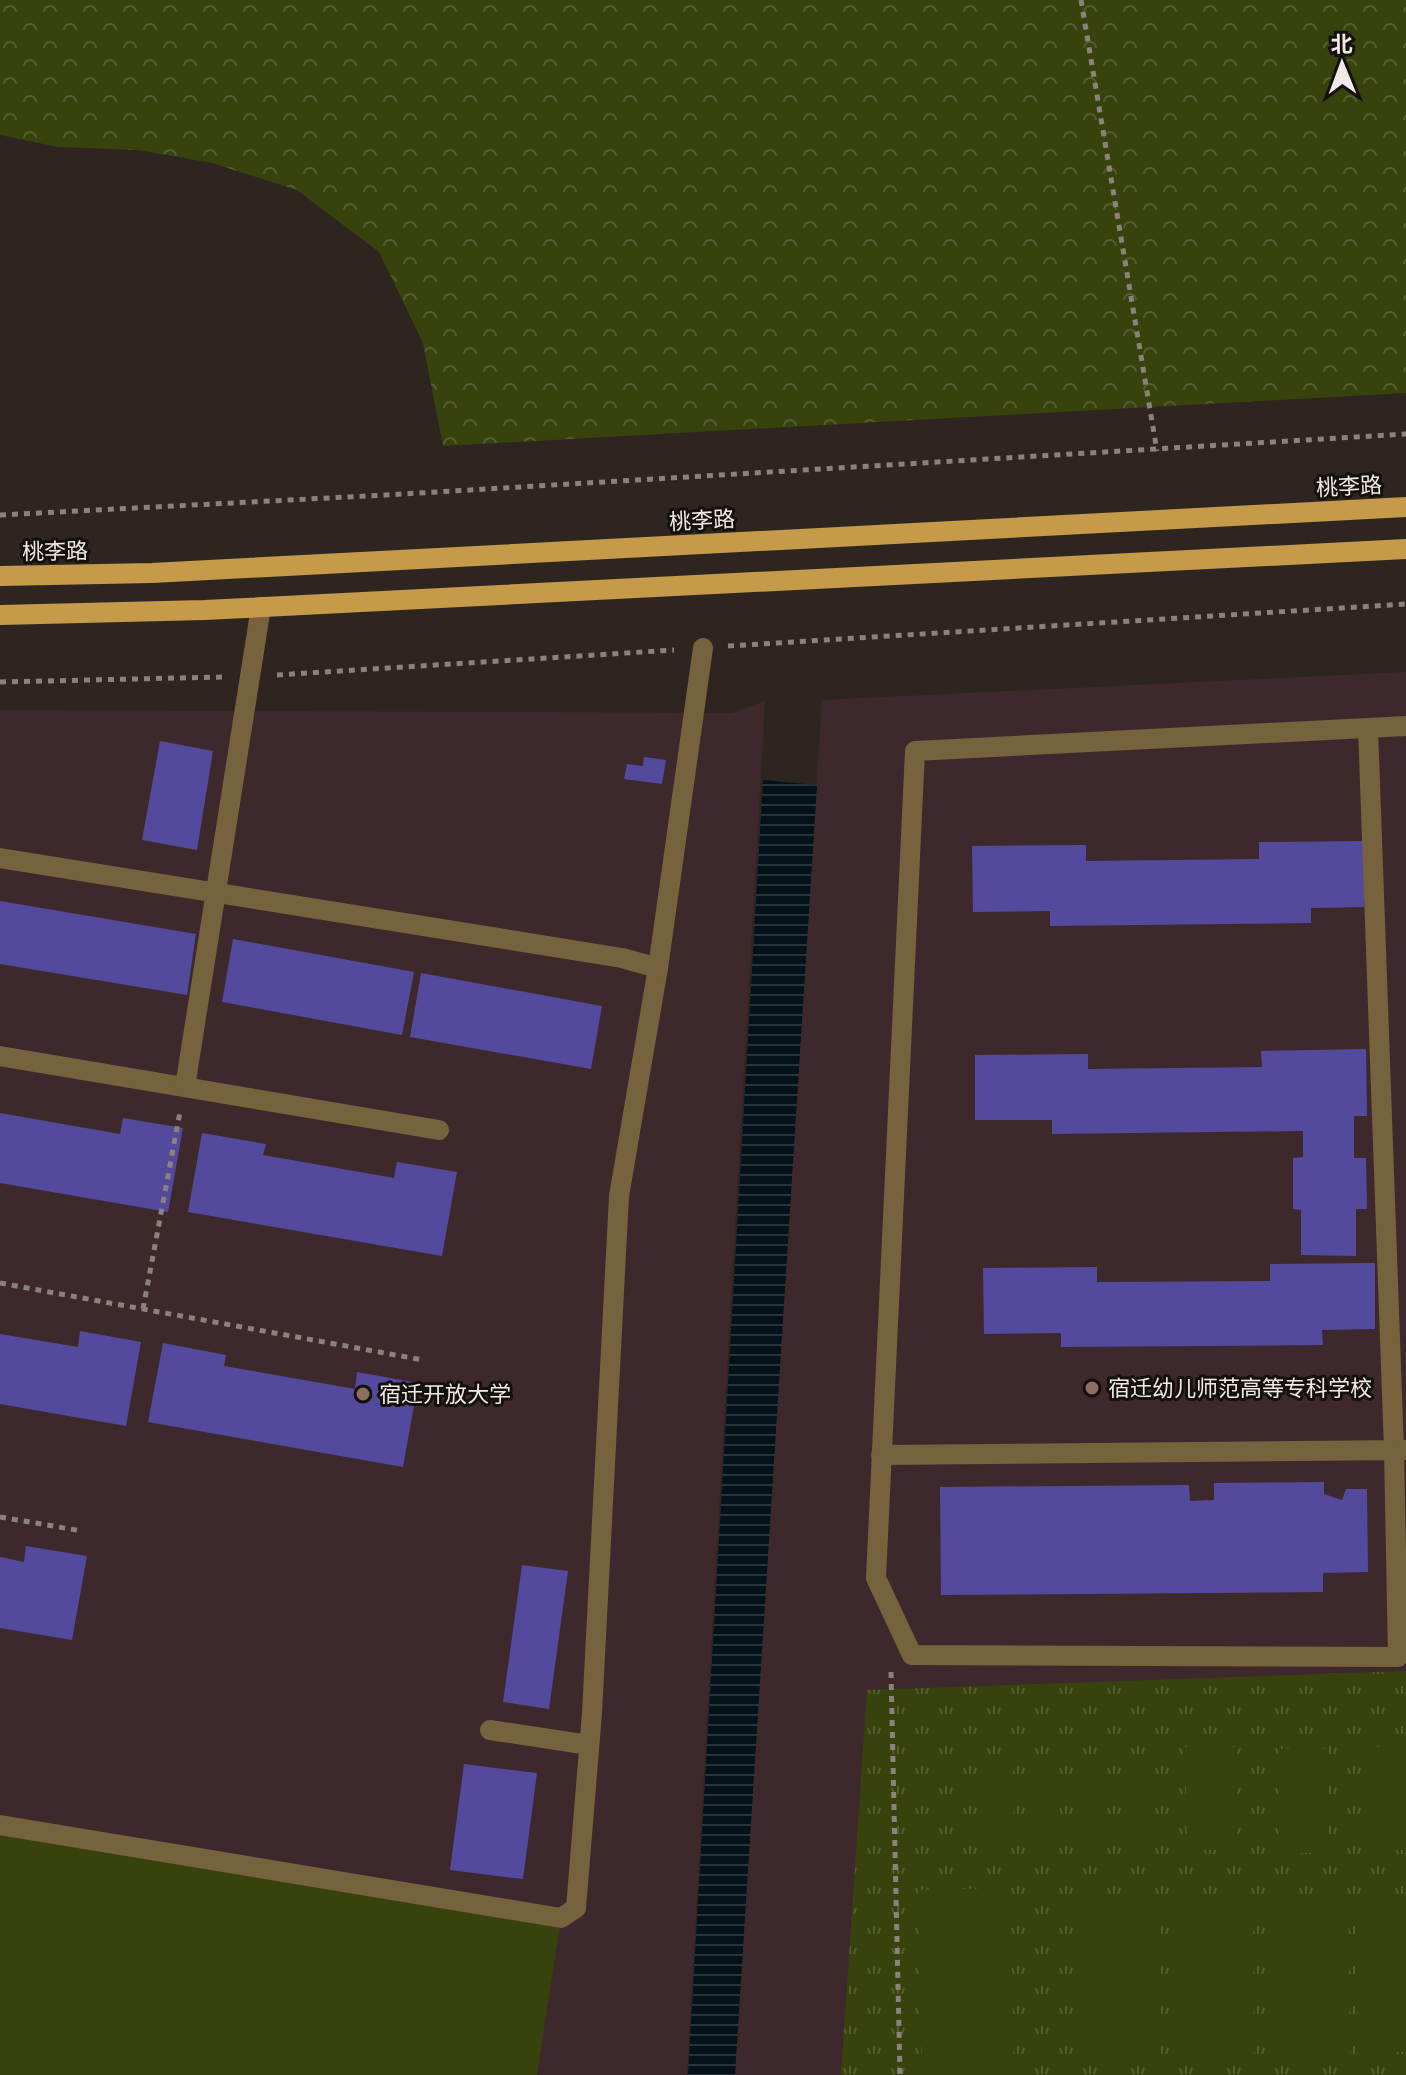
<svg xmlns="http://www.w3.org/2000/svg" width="1406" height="2075" font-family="'Open Sans','Noto Sans SC',sans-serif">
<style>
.education{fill:#3d292c}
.forest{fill:url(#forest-crowns)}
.park{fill:url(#park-tufts)}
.garden{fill:#37420d}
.water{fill:url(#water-rules)}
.building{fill:#544a9d}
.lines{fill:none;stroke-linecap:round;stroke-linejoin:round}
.path{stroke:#8b827d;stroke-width:5;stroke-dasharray:6 6;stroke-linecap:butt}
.minor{stroke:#76623d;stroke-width:20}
.major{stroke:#c59b4a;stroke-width:20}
.education-dot{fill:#8d6e63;stroke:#14100d;stroke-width:3}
.labels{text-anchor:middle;stroke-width:6;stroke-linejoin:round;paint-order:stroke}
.street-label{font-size:22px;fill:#f0e9e5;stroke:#14100d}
.poi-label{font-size:22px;fill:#f0e9e5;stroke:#14100d;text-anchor:start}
</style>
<defs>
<pattern id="forest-crowns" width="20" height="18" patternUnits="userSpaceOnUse" patternTransform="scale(2)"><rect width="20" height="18" fill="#37420d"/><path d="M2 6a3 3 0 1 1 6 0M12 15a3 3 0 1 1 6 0" fill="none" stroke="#545d30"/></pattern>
<pattern id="park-tufts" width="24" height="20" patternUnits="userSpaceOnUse" patternTransform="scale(2)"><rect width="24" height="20" fill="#37420d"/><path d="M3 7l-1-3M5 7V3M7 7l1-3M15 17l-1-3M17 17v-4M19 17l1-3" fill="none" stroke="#545d30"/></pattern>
<pattern id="water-rules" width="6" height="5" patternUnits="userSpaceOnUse" patternTransform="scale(2)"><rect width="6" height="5" fill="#041219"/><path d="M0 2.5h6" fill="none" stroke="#29343a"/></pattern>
</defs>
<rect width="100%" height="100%" fill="#2f2520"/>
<g class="education">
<polygon points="1406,672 1406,2075 734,2075 822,700"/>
<polygon points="765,701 687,2075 0,2075 0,710 732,713"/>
</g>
<polygon class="forest" points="0,0 1406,0 1406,393 443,446 423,343 379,252 297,190 212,163 138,150 58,147 0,135"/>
<polygon class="park" points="1406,1671 1406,2075 841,2075 867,1690"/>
<g class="garden">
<polygon points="1185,1747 1235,1747 1236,1850 1187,1850"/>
<polygon points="1367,1747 1406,1747 1406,1850 1368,1851"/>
<polygon points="1278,1749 1328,1749 1329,1853 1279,1853"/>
<polygon points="1106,1764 1107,1840 1077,1840 1076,1765"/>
<polygon points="1152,1764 1153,1839 1124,1840 1123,1765"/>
<polygon points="1059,1766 1060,1842 1030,1842 1029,1767"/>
<polygon points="1013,1767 1014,1843 985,1843 983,1768"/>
<polygon points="0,1831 561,1918 537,2075 0,2075"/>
<polygon points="1010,1888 1014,2075 922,2075 918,1890"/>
<polygon points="1356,1897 1406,1897 1406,2052 1358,2053"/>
<polygon points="1253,1898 1254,2054 1172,2055 1170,1900"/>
<polygon points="1348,1899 1350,2054 1267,2056 1265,1900"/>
<polygon points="1160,1900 1161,2056 1079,2057 1076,1901"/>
</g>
<polygon class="water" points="763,780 817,785 735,2075 688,2075"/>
<g class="building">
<polygon points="160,741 213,751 197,850 142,840"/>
<polygon points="644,757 666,760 662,784 624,779 627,764 643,766"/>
<polygon points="1364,841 1364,907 1311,908 1311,923 1050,926 1050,911 973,912 972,846 1086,845 1086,861 1259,859 1259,842"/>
<polygon points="0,901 196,934 187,995 0,964"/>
<polygon points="233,939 414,972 402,1035 222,1002"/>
<polygon points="421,973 602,1006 591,1069 410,1037"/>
<polygon points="1366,1049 1367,1116 1354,1116 1354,1158 1366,1158 1367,1209 1356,1209 1356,1256 1301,1255 1301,1210 1293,1209 1293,1158 1303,1157 1303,1131 1052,1134 1052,1120 975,1120 975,1055 1088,1054 1088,1069 1262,1067 1261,1051"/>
<polygon points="0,1113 120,1134 123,1118 183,1128 168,1212 0,1183"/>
<polygon points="202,1133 266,1144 263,1155 394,1178 397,1162 457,1172 442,1256 188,1212"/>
<polygon points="1375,1263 1375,1329 1322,1330 1323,1345 1061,1347 1061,1333 984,1334 983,1268 1097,1267 1097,1282 1270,1281 1270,1264"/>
<polygon points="80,1331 141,1342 126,1426 0,1404 0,1334 78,1347"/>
<polygon points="163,1343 226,1355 224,1366 355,1389 357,1372 418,1383 403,1467 148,1422"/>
<polygon points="1324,1482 1324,1494 1342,1500 1346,1489 1367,1489 1368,1572 1323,1573 1323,1592 941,1595 940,1487 1189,1485 1190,1501 1214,1500 1214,1483"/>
<polygon points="26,1546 87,1556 72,1640 0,1628 0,1557 24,1562"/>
<polygon points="522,1565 568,1571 549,1709 503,1702"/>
<polygon points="464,1764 537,1773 523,1879 450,1870"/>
</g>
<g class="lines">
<g class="path">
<polyline points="1081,0 1157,451"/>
<polyline points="0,515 386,495 1406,434"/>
<polyline points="728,646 1406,604"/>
<polyline points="277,675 674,650"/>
<polyline points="0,682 223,677"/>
<polyline points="0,1283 423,1360"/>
<polyline points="143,1309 180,1112"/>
<polyline points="0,1517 82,1531"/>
<polyline points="891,1672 900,2075"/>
</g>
<g class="minor">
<polyline points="1368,728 1394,1450 1398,1657 912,1655 876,1578 915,751 1406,726"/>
<polyline points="0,858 622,958 658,968 619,1196 592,1713 576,1908 561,1918 0,1825"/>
<polyline points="658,968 703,648"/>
<polyline points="0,1056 439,1130"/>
<polyline points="185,1087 261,607"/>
<polyline points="881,1455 1405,1450"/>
<polyline points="490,1730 589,1745"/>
</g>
<g class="major">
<polyline points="0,576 152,573 1406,507"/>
<polyline points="0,615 205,610 1406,549"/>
</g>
</g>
<g class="education-dot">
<circle cx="1092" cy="1388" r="8"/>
<circle cx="363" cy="1394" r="8"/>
</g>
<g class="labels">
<g class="street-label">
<text transform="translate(1349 486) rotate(-3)" y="8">桃李路</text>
<text transform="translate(702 520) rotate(-3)" y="8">桃李路</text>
<text transform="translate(55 551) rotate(-1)" y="8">桃李路</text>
</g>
<g class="poi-label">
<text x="1108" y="1396">宿迁幼儿师范高等专科学校</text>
<text x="379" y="1402">宿迁开放大学</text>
</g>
</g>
<g transform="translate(1342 64) rotate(359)" stroke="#14100d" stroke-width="6" paint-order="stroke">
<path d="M0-6L14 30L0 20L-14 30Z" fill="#f0e9e5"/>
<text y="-12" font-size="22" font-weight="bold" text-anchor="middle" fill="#f0e9e5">北</text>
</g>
</svg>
